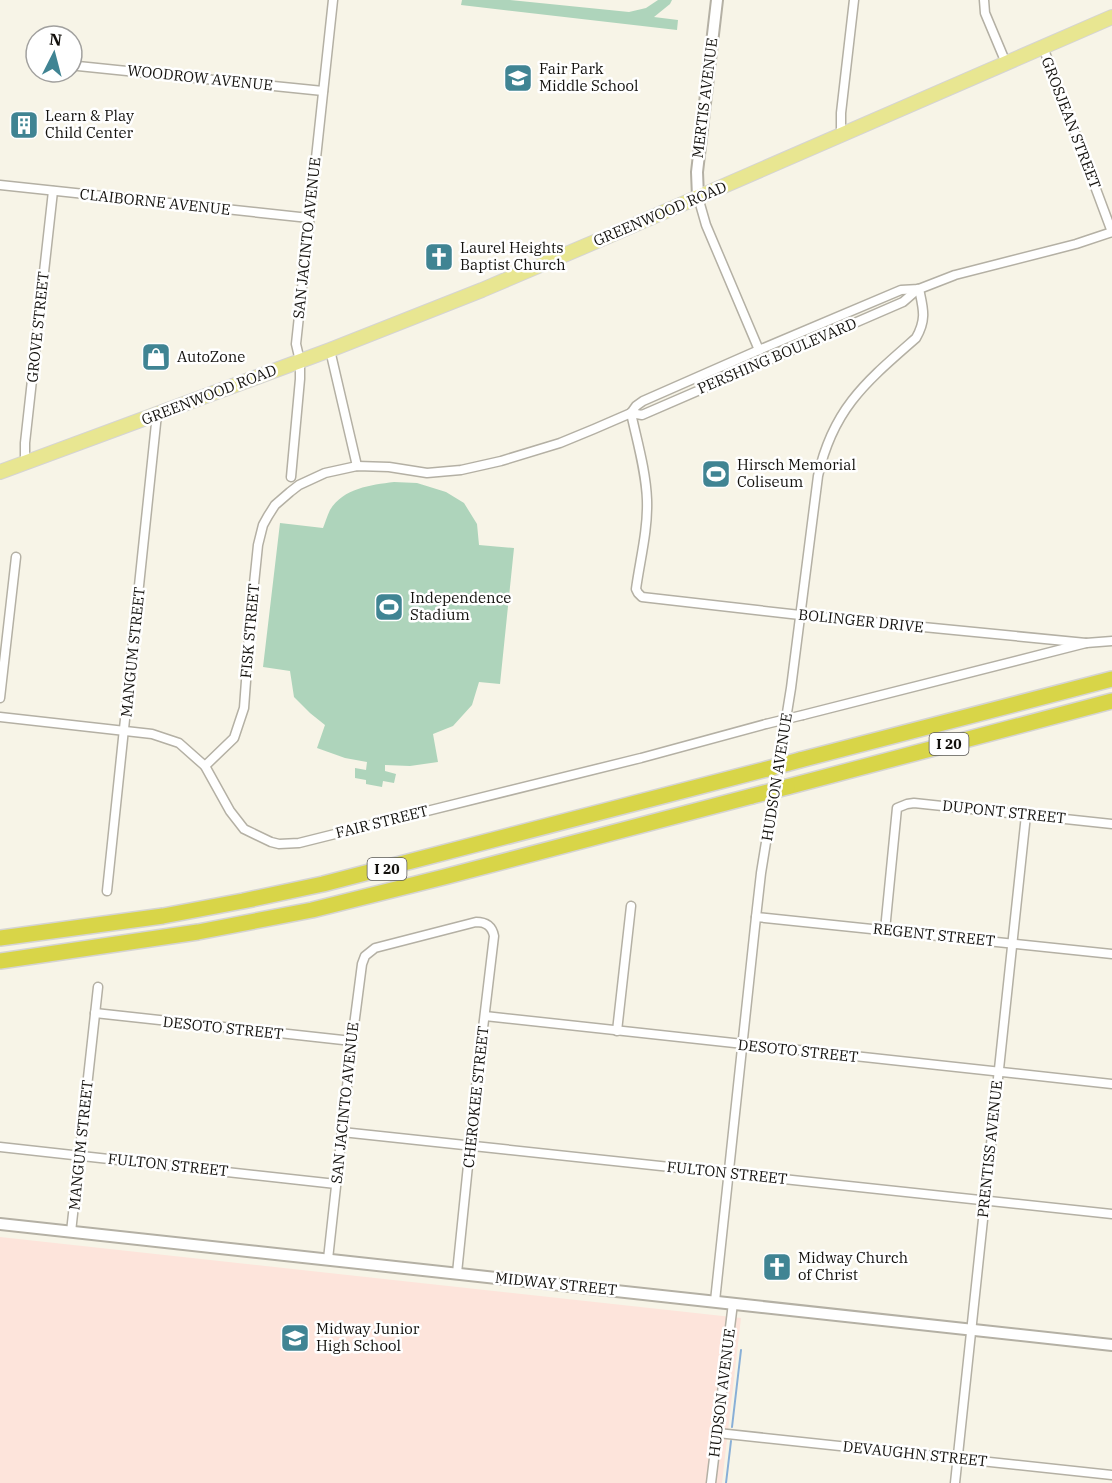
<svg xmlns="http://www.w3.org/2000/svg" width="1112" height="1483" font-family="'IBM Plex Serif',serif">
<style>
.industrial{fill:#fde4db}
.green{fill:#aed4bb}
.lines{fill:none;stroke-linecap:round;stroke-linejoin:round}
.stream{stroke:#88afd7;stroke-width:2}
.minor-casing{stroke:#b4b0a4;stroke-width:11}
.tertiary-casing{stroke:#b4b0a4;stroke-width:14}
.primary-casing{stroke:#d5d4d3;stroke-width:16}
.motorway-casing{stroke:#d5d4d3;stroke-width:18}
.minor{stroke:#fff;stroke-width:8}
.tertiary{stroke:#fff;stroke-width:10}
.primary{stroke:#e8e691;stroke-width:14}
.motorway{stroke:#d8d548;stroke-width:15}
.minor-bridge-casing{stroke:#b4b0a4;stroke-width:11;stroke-linecap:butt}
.motorway-bridge-casing{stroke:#d5d4d3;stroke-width:18;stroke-linecap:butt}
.minor-bridge{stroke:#fff;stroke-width:8}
.motorway-bridge{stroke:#d8d548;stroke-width:15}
.labels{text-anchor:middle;stroke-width:5;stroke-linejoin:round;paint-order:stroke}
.shield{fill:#fff;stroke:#5a5856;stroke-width:1.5}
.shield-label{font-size:14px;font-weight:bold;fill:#13110d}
.poi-label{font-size:15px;fill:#13110d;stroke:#fff;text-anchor:start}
.street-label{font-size:15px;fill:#13110d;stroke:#fff}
</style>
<rect width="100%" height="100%" fill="#f7f4e7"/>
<polygon class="industrial" points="0,1237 741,1318 722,1483 0,1483"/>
<g class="green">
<polygon points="462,0 510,0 629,12 646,8 658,0 672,0 670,4 654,17 678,20 677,30 461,5"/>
<path d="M394,482L417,483L446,492L464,503L477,524L479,545L514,548L500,684L479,682L472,705L453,726L433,734L438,762L410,766L385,765V771L396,774L394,783L383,781L382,787L366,784V780L355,778V768L366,770L367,762L345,758L317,748L325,725L310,713L294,697L290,671L263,667L280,523L323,528C325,523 327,516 330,510C344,488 370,485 394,482Z"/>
</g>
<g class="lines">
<g class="stream">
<polyline points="732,1427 741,1350"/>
<polyline points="726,1483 731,1441"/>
</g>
<g class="minor-casing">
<g id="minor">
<polyline points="984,0 985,13 1006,63"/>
<polyline points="1043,47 1112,232"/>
<polyline points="78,66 323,91"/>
<polyline points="841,135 841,113 854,0"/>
<polyline points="0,185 309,218"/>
<polyline points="698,197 706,225 759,350"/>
<polyline points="330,350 357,466"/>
<path d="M631,413C637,441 646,471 647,500C648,530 640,560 636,589L638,593L642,597L800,615L1086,643"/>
<polyline points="631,413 642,415 903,302 918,289"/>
<polyline points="25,463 25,443 53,191"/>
<polyline points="291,477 300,379 300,361 296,344 333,0"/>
<polyline points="0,698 16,557"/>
<polyline points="803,715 1086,643 1112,641"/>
<polyline points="0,717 152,734 179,743 205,766 230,811 244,829 271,842 279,844 299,843 407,816 641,758 766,724"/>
<polyline points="205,766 234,738 244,708 251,613 258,545 263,525 268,516 275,505 290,492 299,485 325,473 357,466 389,467 427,473 461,470 501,461 560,443 594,429 631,413 636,406 643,401 759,350 901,290 919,289 955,275 1076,244 1112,232"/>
<polyline points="107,891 157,414"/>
<polyline points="756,917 1112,954"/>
<polyline points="885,930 897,808 907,804 914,803 1112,824"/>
<polyline points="95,1013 352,1041"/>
<polyline points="485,1016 1112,1084"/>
<polyline points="617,1031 631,906"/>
<polyline points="342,1132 1112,1214"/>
<polyline points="0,1147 336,1184"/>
<polyline points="71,1232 98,987"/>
<path d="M328,1259L352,1041L362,964L365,956L375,948L476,922C486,922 492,926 494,936L476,1087L457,1273"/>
<path d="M715,1301L756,917L761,873L791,688L818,476C833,408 867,381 916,338C927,319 923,308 919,289"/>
<polyline points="718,1433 1112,1475"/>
<polyline points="711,1483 733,1303"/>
<polyline points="955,1483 1026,815"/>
</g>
</g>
<g class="tertiary-casing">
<g id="tertiary">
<polyline points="698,197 697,172 717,0"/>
<polyline points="0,1224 1112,1345"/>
</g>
</g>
<g class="primary-casing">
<polyline id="primary" points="0,472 330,350 482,290 611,235 1112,17"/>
</g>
<g class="motorway-casing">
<g id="motorway">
<polyline points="800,760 1112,679"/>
<polyline points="787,787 1112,701"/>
<polyline points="0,938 163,916 243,901 323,884 767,769"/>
<polyline points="0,961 198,932 312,910 444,877 752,796"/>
</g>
</g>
<use href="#minor" class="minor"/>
<use href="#tertiary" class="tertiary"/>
<use href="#primary" class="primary"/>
<use href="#motorway" class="motorway"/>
<g class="minor-bridge-casing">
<polyline id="minor-bridge" points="766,724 803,715"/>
</g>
<g class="motorway-bridge-casing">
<g id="motorway-bridge">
<polyline points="767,769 800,760"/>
<polyline points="752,796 787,787"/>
</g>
</g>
<use href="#minor-bridge" class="minor-bridge"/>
<use href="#motorway-bridge" class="motorway-bridge"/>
</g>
<defs>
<g id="school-square" transform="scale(1.5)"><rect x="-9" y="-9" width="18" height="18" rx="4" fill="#408493" stroke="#fff"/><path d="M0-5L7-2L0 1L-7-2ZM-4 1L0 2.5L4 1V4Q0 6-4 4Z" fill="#fff"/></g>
<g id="building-square" transform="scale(1.5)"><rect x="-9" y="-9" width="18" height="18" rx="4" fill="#408493" stroke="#fff"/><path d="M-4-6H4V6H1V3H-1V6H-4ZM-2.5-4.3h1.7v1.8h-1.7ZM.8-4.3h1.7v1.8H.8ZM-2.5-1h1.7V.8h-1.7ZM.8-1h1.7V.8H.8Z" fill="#fff"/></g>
<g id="church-square" transform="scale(1.5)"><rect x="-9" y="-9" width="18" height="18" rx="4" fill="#408493" stroke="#fff"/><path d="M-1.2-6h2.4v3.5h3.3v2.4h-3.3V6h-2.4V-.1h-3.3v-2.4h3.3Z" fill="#fff"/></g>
<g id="shop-square" transform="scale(1.5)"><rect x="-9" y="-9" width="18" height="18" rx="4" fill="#408493" stroke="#fff"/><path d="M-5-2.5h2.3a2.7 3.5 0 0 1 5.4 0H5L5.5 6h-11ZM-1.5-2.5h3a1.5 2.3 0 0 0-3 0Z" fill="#fff"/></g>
<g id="stadium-square" transform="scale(1.5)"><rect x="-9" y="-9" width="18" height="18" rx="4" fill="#408493" stroke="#fff"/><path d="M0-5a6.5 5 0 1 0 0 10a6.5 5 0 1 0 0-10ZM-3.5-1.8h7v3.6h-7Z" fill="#fff"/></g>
</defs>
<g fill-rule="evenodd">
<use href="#school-square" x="518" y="78"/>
<use href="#building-square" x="24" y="125"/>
<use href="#church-square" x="439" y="257"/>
<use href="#shop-square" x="156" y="357"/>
<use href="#stadium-square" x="716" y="474"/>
<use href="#stadium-square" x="389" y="607"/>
<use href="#church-square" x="777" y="1267"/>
<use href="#school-square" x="295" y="1338"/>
</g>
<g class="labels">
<g class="shield">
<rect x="929.5" y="733" width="39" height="22" rx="4.5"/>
<rect x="367.5" y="858" width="39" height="22" rx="4.5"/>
</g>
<g class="shield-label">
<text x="949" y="749">I 20</text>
<text x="387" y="874">I 20</text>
</g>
<g class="poi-label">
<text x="539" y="74">Fair Park<tspan x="539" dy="17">Middle School</tspan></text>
<text x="45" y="121">Learn &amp; Play<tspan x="45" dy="17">Child Center</tspan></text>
<text x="460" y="253">Laurel Heights<tspan x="460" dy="17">Baptist Church</tspan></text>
<text x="177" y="362">AutoZone</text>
<text x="737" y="470">Hirsch Memorial<tspan x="737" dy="17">Coliseum</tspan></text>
<text x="410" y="603">Independence<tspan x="410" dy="17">Stadium</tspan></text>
<text x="798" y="1263">Midway Church<tspan x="798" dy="17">of Christ</tspan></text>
<text x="316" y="1334">Midway Junior<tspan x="316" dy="17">High School</tspan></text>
</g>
<g class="street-label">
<text transform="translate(200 78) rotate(6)" y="5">WOODROW AVENUE</text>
<text transform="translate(705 98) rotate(-83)" y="5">MERTIS AVENUE</text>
<text transform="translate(1071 123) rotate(69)" y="5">GROSJEAN STREET</text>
<text transform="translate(155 202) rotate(6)" y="5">CLAIBORNE AVENUE</text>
<text transform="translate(660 214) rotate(-23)" y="5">GREENWOOD ROAD</text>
<text transform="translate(307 238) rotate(-84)" y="5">SAN JACINTO AVENUE</text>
<text transform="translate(38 327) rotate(-84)" y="5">GROVE STREET</text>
<text transform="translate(777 356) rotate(-23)" y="5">PERSHING BOULEVARD</text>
<text transform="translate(209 395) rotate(-21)" y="5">GREENWOOD ROAD</text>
<text transform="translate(861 621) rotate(6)" y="5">BOLINGER DRIVE</text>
<text transform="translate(250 631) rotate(-85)" y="5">FISK STREET</text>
<text transform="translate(133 652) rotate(-84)" y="5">MANGUM STREET</text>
<text transform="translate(777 777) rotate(-81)" y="5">HUDSON AVENUE</text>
<text transform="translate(1004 812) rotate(6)" y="5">DUPONT STREET</text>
<text transform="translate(382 822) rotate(-14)" y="5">FAIR STREET</text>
<text transform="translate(934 935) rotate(6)" y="5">REGENT STREET</text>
<text transform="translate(223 1028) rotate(6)" y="5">DESOTO STREET</text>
<text transform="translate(798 1051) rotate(6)" y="5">DESOTO STREET</text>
<text transform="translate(476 1097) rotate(-84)" y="5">CHEROKEE STREET</text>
<text transform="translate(345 1103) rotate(-84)" y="5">SAN JACINTO AVENUE</text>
<text transform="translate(81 1145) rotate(-84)" y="5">MANGUM STREET</text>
<text transform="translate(990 1149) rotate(-84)" y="5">PRENTISS AVENUE</text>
<text transform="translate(168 1165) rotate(6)" y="5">FULTON STREET</text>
<text transform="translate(727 1173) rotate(6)" y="5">FULTON STREET</text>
<text transform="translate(556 1284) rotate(6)" y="5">MIDWAY STREET</text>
<text transform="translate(722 1393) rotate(-83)" y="5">HUDSON AVENUE</text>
<text transform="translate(915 1454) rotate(6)" y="5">DEVAUGHN STREET</text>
</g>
</g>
<g transform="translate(54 54) rotate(6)"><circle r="28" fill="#ffffff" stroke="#a1a09e" stroke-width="1.5"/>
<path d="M0-4.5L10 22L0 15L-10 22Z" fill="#408493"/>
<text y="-9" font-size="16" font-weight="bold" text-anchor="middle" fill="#13110d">N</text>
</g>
</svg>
